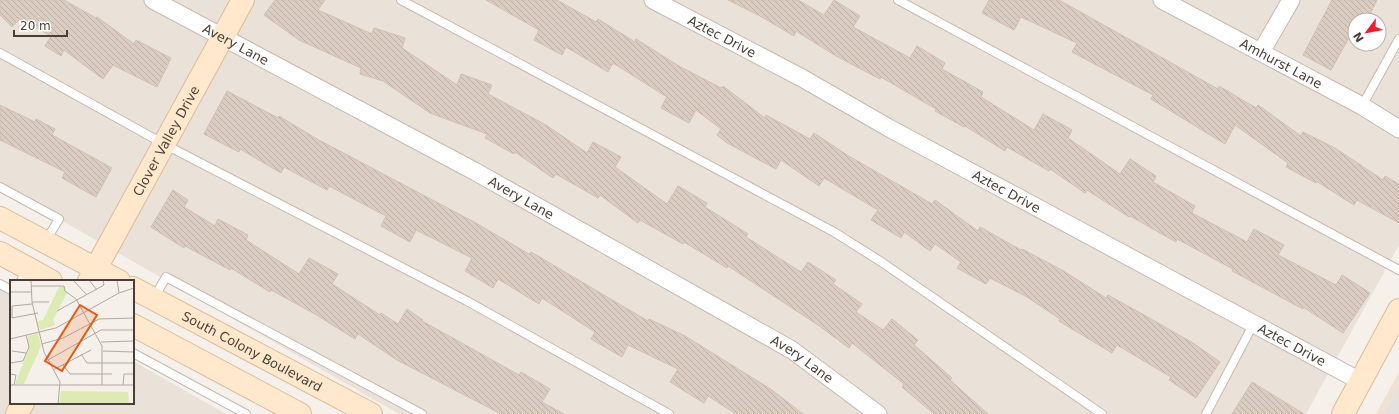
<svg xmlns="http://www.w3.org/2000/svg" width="1399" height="414" font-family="'DejaVu Sans',sans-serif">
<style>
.residential{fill:#eae1d8;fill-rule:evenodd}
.education{fill:#efe2d4}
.parking{fill:#e4e1df}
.building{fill:url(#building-back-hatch);stroke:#d3bfb2}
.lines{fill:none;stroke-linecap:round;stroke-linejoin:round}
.lane-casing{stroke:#c5b9af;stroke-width:10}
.street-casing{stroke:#c5b9af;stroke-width:19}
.secondary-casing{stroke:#dabc9b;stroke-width:24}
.lane{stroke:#fff;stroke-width:8}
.street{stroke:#fff;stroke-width:17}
.secondary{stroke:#ffe8cb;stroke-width:22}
.labels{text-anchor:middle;stroke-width:4;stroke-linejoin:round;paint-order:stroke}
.street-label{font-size:13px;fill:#4a3f38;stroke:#fff}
.inset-road{fill:none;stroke:#b1a9a3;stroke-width:1}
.view{fill:#e8590c;fill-opacity:0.15;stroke:#e8590c;stroke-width:2}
.inset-edge{fill:none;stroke:#4a3f38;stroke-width:2}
</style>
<defs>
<pattern id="building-back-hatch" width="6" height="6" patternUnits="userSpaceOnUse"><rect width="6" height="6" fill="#dbccc2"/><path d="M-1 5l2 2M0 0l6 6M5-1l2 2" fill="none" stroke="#bdb0a7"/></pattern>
</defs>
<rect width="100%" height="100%" fill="#f6f0ea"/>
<g class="residential">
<path d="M0,0H1399V245L1306,414H399L0,185ZM1355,20H1379V44H1355Z"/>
<polygon points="0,284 11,291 11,403 133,403 133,361 226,414 0,414"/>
</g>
<polygon class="education" points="1399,372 1399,414 1376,414"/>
<polygon class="parking" points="1399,388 1399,414 1385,414"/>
<g class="building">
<polygon points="0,0 64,0 96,18 97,17 134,44 136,40 171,58 157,87 113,65 103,79 64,50 61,56 45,46 51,36 20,19 12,27 0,15"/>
<polygon points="275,0 325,0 318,10 372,34 374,28 405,38 402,48 457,85 461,74 492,85 488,94 546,125 587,153 593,142 621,157 615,167 667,204 678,186 707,203 705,207 748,234 746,237 801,272 808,262 836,280 833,284 862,304 856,312 883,330 892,319 918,340 914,345 952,378 950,380 988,414 934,414 902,387 904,384 852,343 849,348 818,325 728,266 727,268 684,242 683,244 640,220 638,223 600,195 598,198 556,174 553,178 515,152 514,154 485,138 487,134 430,113 383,81 360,74 361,68 299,40 264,15"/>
<polygon points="486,0 557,0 596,22 598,19 635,42 636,39 679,66 721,88 723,86 765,118 766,115 810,139 814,133 847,155 932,204 935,200 978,231 980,227 1021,250 1022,249 1062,270 1106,298 1108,295 1144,315 1193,343 1220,362 1196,398 1169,380 1171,377 1117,345 1112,353 1059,321 1060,319 1027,297 990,278 986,284 957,268 961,262 935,244 930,251 904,232 901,238 871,220 878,210 824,178 819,186 781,160 776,169 727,143 717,135 721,129 696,110 689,123 661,108 667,97 613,63 608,72 566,47 562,55 534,40 539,30"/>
<polygon points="728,0 798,0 824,15 834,0 860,16 853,27 910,58 917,46 945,63 942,69 983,92 981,97 1034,130 1043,114 1072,130 1068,138 1120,174 1130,159 1156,176 1153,182 1195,206 1192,213 1247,242 1254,229 1284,245 1278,255 1336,285 1342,275 1370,293 1343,333 1303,307 1303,309 1232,271 1233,269 1177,239 1176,242 1130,216 1129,217 1087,190 1085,193 1050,169 1049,171 1007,147 1005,151 965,126 964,127 935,111 936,109 881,77 880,79 836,56 796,31 794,36 760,16"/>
<polygon points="989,0 1059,0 1218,89 1219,86 1256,108 1258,105 1301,136 1303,132 1335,148 1383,180 1385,176 1399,184 1399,223 1357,200 1354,205 1316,181 1316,183 1286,167 1288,163 1235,125 1225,144 1151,99 1153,95 1072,52 1077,43 1021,17 1014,30 982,13"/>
<polygon points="1332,0 1377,0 1367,20 1355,20 1355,27 1331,70 1303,55"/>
<polygon points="227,91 278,118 279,116 317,139 474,222 529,254 531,252 648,321 649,319 685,336 772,390 803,414 736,414 708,396 704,403 670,382 678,369 628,345 622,357 591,339 595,332 542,298 539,304 498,279 493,288 465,271 472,258 416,230 410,242 381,226 386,216 329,186 327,190 284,167 281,173 240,149 239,152 204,134"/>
<polygon points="0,105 35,122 36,119 55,129 52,135 112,168 96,197 62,178 65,172 0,140"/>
<polygon points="173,190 188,200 184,207 215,226 218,219 248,235 246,240 299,274 309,258 338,274 332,284 380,315 381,313 398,324 407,309 423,320 422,321 476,351 519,375 521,372 550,389 542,402 564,414 501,414 397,360 358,334 355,339 315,314 271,290 270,292 231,268 230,270 185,246 184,248 151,227"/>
<polygon points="1252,382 1304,414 1232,414"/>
</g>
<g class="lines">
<g class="lane-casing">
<g id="lane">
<polyline points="401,0 834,232 880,261 1102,414"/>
<polyline points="898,0 1399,270"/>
<polyline points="0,53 164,144 467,301 669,414"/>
<polyline points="1362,106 1399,39"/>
<polyline points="0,187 59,219 45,242"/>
<polyline points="21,281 27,269"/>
<polyline points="0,284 11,290"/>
<polyline points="154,298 166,277 422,414"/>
<polyline points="133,353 246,414"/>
<polyline points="1206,414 1254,323"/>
</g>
</g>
<g class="street-casing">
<g id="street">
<path id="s1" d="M153,0L476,172L792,350L878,414"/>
<path id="s2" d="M653,0L802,78L889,128L1360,381"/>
<path id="s3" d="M1162,0L1362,106L1399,129"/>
<polyline points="1261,52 1291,0"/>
</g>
</g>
<g class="secondary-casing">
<g id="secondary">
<polyline points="0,218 119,281"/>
<polyline points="0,253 51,281"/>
<path id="s4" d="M89,281L243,0"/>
<path id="s5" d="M133,288L371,414"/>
<polyline points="133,325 300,414"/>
<polyline points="17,414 23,403"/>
<polyline points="1343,414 1399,310"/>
</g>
</g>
<use href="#lane" class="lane"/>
<use href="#street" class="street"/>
<use href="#secondary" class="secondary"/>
</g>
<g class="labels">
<g class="street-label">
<text dy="5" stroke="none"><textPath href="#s2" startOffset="78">Aztec Drive</textPath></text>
<text dy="5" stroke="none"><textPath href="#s1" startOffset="94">Avery Lane</textPath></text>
<text dy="5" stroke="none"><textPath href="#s3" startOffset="135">Amhurst Lane</textPath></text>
<text dy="5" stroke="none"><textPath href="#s4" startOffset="160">Clover Valley Drive</textPath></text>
<text dy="5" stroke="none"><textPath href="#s2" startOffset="402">Aztec Drive</textPath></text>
<text dy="5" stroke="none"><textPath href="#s1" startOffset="418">Avery Lane</textPath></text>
<text dy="5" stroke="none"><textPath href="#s2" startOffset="726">Aztec Drive</textPath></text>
<text dy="5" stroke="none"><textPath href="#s5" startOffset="135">South Colony Boulevard</textPath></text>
<text dy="5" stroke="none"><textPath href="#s1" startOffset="742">Avery Lane</textPath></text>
</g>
</g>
<g transform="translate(10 280)">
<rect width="124" height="124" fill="#f6f0ea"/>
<path d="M18,71L28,73L14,104H5Z" fill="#ddebb2"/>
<path d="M49,7H54L57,13L43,40L45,45L30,50L27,41L33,40ZM28,53L31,66L28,73L18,71V56ZM51,111L118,112L119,122L124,124H49Z" fill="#ddebb2"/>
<path d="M63 119a5 5 0 1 1 10 0a5 5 0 1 1-10 0Z" fill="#ddebb2"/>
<path class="inset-road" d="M21,0L22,22L34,72L50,102L48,124M63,0L77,15M79,0L87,10M107,0L109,13M21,6H54L55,11L66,19L92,66V105M0,12H21M22,22H39M22,24L2,26V38L28,33M47,31L94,5L93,0M0,59L46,48L109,13L124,8M91,62L124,61M32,64L53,58L89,39L124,38M2,71L16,73M93,71L124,72M71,74L77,83H124M38,80L91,50H124M0,83L13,81L19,67L16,55M53,85L60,94H102M43,90L81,70M0,94L6,95L4,105M0,105H124M113,105L114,94H124"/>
<path class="view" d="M70,25L87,35L52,91L35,81Z"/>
<rect width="124" height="124" class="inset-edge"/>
</g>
<g transform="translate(1367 32) rotate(238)"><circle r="19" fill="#ffffff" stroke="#b7b2af"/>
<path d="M0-3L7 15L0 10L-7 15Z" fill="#ff1825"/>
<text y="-6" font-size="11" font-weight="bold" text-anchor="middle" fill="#4a3f38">N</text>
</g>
<path d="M14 30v6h53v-6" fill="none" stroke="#4a3f38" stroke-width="2"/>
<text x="20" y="30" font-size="12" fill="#4a3f38" stroke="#ffffff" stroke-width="3" paint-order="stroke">20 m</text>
</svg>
